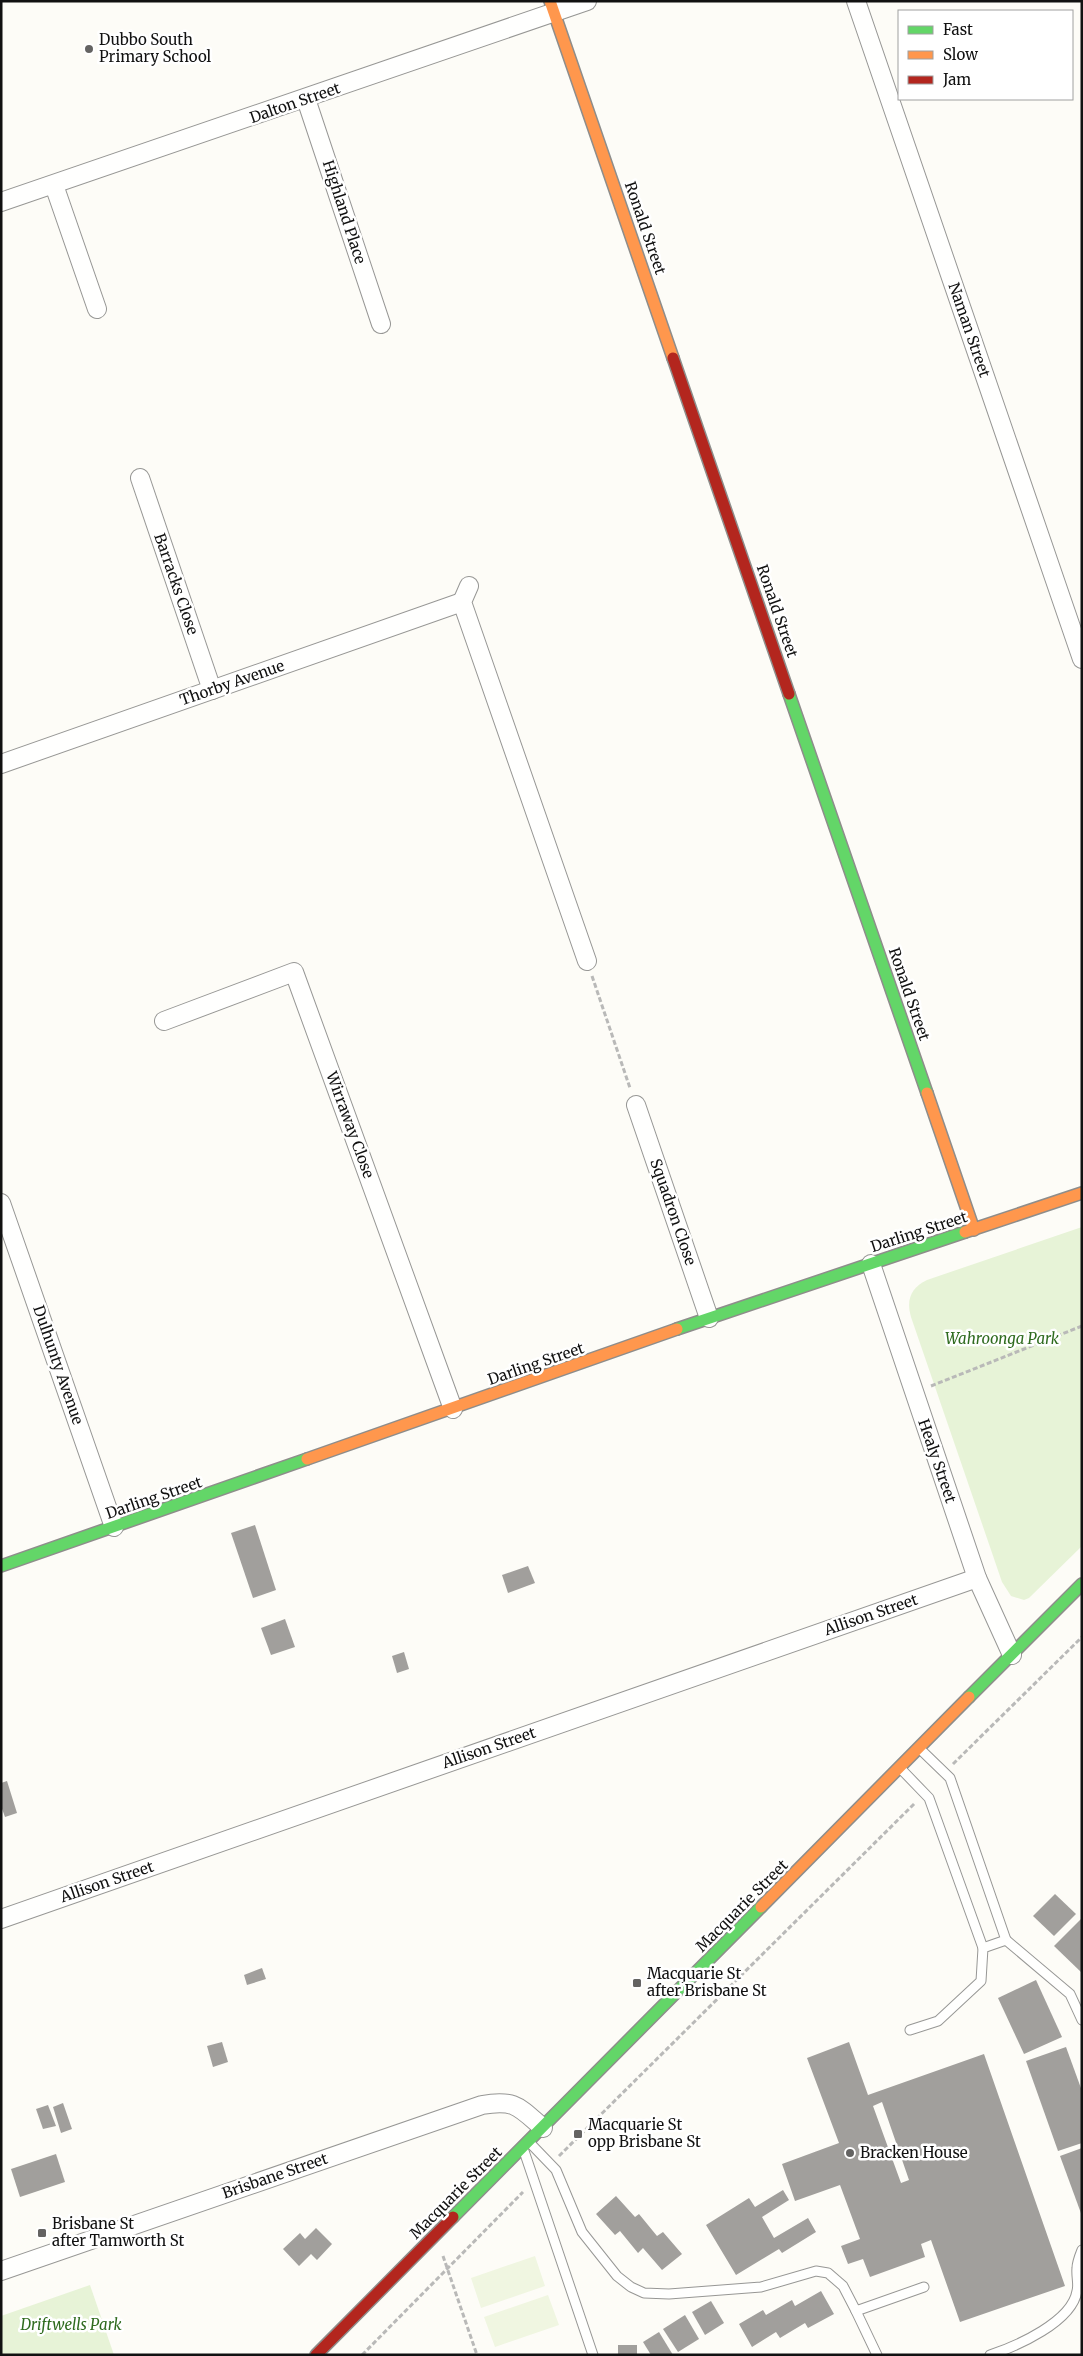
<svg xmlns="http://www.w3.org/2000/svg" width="1083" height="2356" font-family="Merriweather,serif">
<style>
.green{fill:#e7f3d7}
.pitch{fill:#f0f6e1}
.building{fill:#a19f9c;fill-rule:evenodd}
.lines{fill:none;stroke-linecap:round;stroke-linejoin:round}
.lane-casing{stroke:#979795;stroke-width:11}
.street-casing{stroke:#979795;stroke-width:20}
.fast-casing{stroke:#8e8d8b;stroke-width:14}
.slow-casing{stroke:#8e8d8b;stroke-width:14}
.jam-casing{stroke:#8e8d8b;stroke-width:14}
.path{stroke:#b9b9b8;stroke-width:3;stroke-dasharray:5 2.5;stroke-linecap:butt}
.lane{stroke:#fffffe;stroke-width:9}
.street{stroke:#fffffe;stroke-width:18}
.fast{stroke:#63d668;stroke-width:11}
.slow{stroke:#ff974d;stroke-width:11}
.jam{stroke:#b3261e;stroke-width:11}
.poi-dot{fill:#646362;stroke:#fff;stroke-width:2}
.labels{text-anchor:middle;stroke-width:5;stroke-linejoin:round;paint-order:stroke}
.poi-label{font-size:15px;fill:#111;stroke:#fff;text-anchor:start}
.street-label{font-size:15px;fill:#111;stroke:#fff}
.park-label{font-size:15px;font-style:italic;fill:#2f6b1f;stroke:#fff}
</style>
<rect width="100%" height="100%" fill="#fdfcf7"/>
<g class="green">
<path d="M1082,1227V1546L1029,1598L1024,1600L1011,1596L1002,1582L911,1317C906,1299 911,1288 927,1280Z"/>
<polygon points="90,2285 114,2355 1,2355 1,2316"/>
</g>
<g class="pitch">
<polygon points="535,2256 545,2286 481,2308 471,2278"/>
<polygon points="548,2295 559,2325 495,2347 484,2317"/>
</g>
<g class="building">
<polygon points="255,1525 276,1590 253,1598 231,1533"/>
<polygon points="528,1566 535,1583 508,1593 502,1575"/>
<polygon points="285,1619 295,1647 271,1655 261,1628"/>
<polygon points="404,1652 409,1669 397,1673 392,1656"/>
<polygon points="7,1781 17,1813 5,1817 1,1806 1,1783"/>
<polygon points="1055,1894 1076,1914 1054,1936 1033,1916"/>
<polygon points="1081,1919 1082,1920 1082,1973 1054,1946"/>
<polygon points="262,1968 266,1979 247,1985 244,1975"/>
<polygon points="1036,1980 1062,2037 1024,2054 998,1998"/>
<polygon points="222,2042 228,2062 213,2067 207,2046"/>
<path d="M849,2042L868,2095L984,2054L1065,2286L960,2322L931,2240L921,2244L925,2257L870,2277L863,2259L848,2264L841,2246L860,2239L840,2185L795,2201L782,2164L839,2143L807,2058ZM882,2102L909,2180L901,2183L873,2106Z"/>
<polygon points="1066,2047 1082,2091 1082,2143 1058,2151 1026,2061"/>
<polygon points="63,2103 72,2129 61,2133 53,2107"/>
<polygon points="48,2105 56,2126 43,2129 36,2109"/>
<polygon points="1082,2148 1082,2216 1060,2156"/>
<polygon points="56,2154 65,2182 20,2197 11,2169"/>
<polygon points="783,2190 789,2200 762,2217 774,2238 808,2218 816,2232 782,2253 779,2249 736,2275 706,2225 749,2198 755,2207"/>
<polygon points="616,2196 635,2217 639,2214 657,2236 663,2232 682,2254 662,2270 643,2248 638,2253 620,2231 615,2235 596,2214"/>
<polygon points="316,2228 332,2244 317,2260 311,2254 299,2266 283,2249 300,2233 305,2239"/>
<polygon points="821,2291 834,2314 808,2328 805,2323 780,2338 776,2332 752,2347 739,2324 763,2310 766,2315 792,2300 795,2306"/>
<polygon points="711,2301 724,2323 705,2335 692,2312"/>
<polygon points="685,2315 699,2339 678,2352 663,2329"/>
<polygon points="659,2332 673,2355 651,2355 643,2342"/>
<rect x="618" y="2345" width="19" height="10"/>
</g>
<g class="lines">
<g class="lane-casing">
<g id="lane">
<polyline points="920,1749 950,1778 1006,1940"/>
<polyline points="901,1769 929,1798 983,1948"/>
<polyline points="910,2030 938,2021 981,1981 983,1948 1006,1940 1070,1994 1082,2020"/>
<polyline points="529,2142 556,2170 582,2232 617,2276 631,2287 644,2293 669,2294 761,2287 816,2271 828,2273 843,2286 856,2311 924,2287"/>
<polyline points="524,2151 593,2355"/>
<polyline points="856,2311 877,2355"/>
<path d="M990,2355C1017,2346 1072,2322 1077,2291C1079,2284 1076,2276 1077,2268C1077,2262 1080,2255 1082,2250"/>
</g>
</g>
<g class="street-casing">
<g id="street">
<polyline points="856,1 1082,659"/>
<polyline points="306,99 381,324"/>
<polyline points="54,185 97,309"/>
<polyline points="1,202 587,1"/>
<polyline points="140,478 212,690"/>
<polyline points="469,586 462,602 587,961"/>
<polyline points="1,764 462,602"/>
<polyline points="164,1021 294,972 453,1409"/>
<polyline points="636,1105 709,1318"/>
<polyline points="1,1203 114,1527"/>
<polyline points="871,1264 977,1578 1012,1655"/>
<polyline points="1,1919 977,1578"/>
<path d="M1,2271L482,2105C515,2099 519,2107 543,2128"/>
</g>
</g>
<g class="fast-casing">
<g id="fast">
<polyline points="789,694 927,1093"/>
<polyline points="677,1329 965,1232"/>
<polyline points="1,1566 307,1459"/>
<polyline points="969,1697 1082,1584"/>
<polyline points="453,2217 761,1907"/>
</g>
</g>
<g class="slow-casing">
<g id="slow">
<polyline points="550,1 673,358"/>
<polyline points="927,1093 974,1230"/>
<polyline points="965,1232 1082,1193"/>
<polyline points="307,1459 677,1329"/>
<polyline points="761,1907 969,1697"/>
</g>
</g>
<g class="jam-casing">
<g id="jam">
<polyline points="673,358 789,694"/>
<polyline points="316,2355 453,2217"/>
</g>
</g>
<g class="path">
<polyline points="592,976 630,1088"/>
<polyline points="931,1386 1082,1326"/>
<polyline points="953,1764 1082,1637"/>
<polyline points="559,2156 915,1803"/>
<polyline points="443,2256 477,2355"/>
<polyline points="362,2355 523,2192"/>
</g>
<use href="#lane" class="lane"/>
<use href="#street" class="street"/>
<use href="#fast" class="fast"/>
<use href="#slow" class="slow"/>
<use href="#jam" class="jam"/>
</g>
<g class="poi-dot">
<circle cx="89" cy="49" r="5"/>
<rect x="632" y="1978" width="10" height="10" rx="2.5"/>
<rect x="573" y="2129" width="10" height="10" rx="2.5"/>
<circle cx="850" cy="2153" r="5"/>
<rect x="37" y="2228" width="10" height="10" rx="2.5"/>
</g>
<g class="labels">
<g class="poi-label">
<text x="99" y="45">Dubbo South<tspan x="99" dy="17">Primary School</tspan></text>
<text x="647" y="1979">Macquarie St<tspan x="647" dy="17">after Brisbane St</tspan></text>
<text x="588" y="2130">Macquarie St<tspan x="588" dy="17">opp Brisbane St</tspan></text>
<text x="860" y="2158">Bracken House</text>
<text x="52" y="2229">Brisbane St<tspan x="52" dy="17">after Tamworth St</tspan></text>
</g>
<g class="street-label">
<text transform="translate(295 103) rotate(-19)" y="5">Dalton Street</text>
<text transform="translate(344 212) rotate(72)" y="5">Highland Place</text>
<text transform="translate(645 228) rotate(71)" y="5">Ronald Street</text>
<text transform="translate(969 330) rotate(71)" y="5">Naman Street</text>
<text transform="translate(176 584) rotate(71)" y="5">Barracks Close</text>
<text transform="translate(777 611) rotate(71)" y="5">Ronald Street</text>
<text transform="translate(232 683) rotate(-19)" y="5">Thorby Avenue</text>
<text transform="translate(909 994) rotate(71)" y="5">Ronald Street</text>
<text transform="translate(350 1125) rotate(70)" y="5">Wirraway Close</text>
<text transform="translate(673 1212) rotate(71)" y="5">Squadron Close</text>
<text transform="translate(919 1232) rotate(-18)" y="5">Darling Street</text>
<text transform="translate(536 1364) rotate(-19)" y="5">Darling Street</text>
<text transform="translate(58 1365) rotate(71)" y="5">Dulhunty Avenue</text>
<text transform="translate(937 1461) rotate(71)" y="5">Healy Street</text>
<text transform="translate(154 1498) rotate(-19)" y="5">Darling Street</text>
<text transform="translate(871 1615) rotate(-19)" y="5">Allison Street</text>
<text transform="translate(489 1748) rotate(-19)" y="5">Allison Street</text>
<text transform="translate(107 1882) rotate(-19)" y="5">Allison Street</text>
<text transform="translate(742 1906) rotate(-45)" y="5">Macquarie Street</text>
<text transform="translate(275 2176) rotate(-19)" y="5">Brisbane Street</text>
<text transform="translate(456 2193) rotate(-45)" y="5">Macquarie Street</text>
</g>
<g class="park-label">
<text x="1002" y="1344">Wahroonga Park</text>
<text x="71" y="2330">Driftwells Park</text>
</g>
</g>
<rect width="1083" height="2356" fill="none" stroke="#111111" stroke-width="5"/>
<rect x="898" y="10" width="175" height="90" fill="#ffffff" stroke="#a0a0a0"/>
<rect x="908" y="26" width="25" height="8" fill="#63d668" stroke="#a0a0a0"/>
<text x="943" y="35" font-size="15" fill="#111111">Fast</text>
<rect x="908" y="51" width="25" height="8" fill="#ff974d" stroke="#a0a0a0"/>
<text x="943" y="60" font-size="15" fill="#111111">Slow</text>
<rect x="908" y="76" width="25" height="8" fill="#b3261e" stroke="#a0a0a0"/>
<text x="943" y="85" font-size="15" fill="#111111">Jam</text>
</svg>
